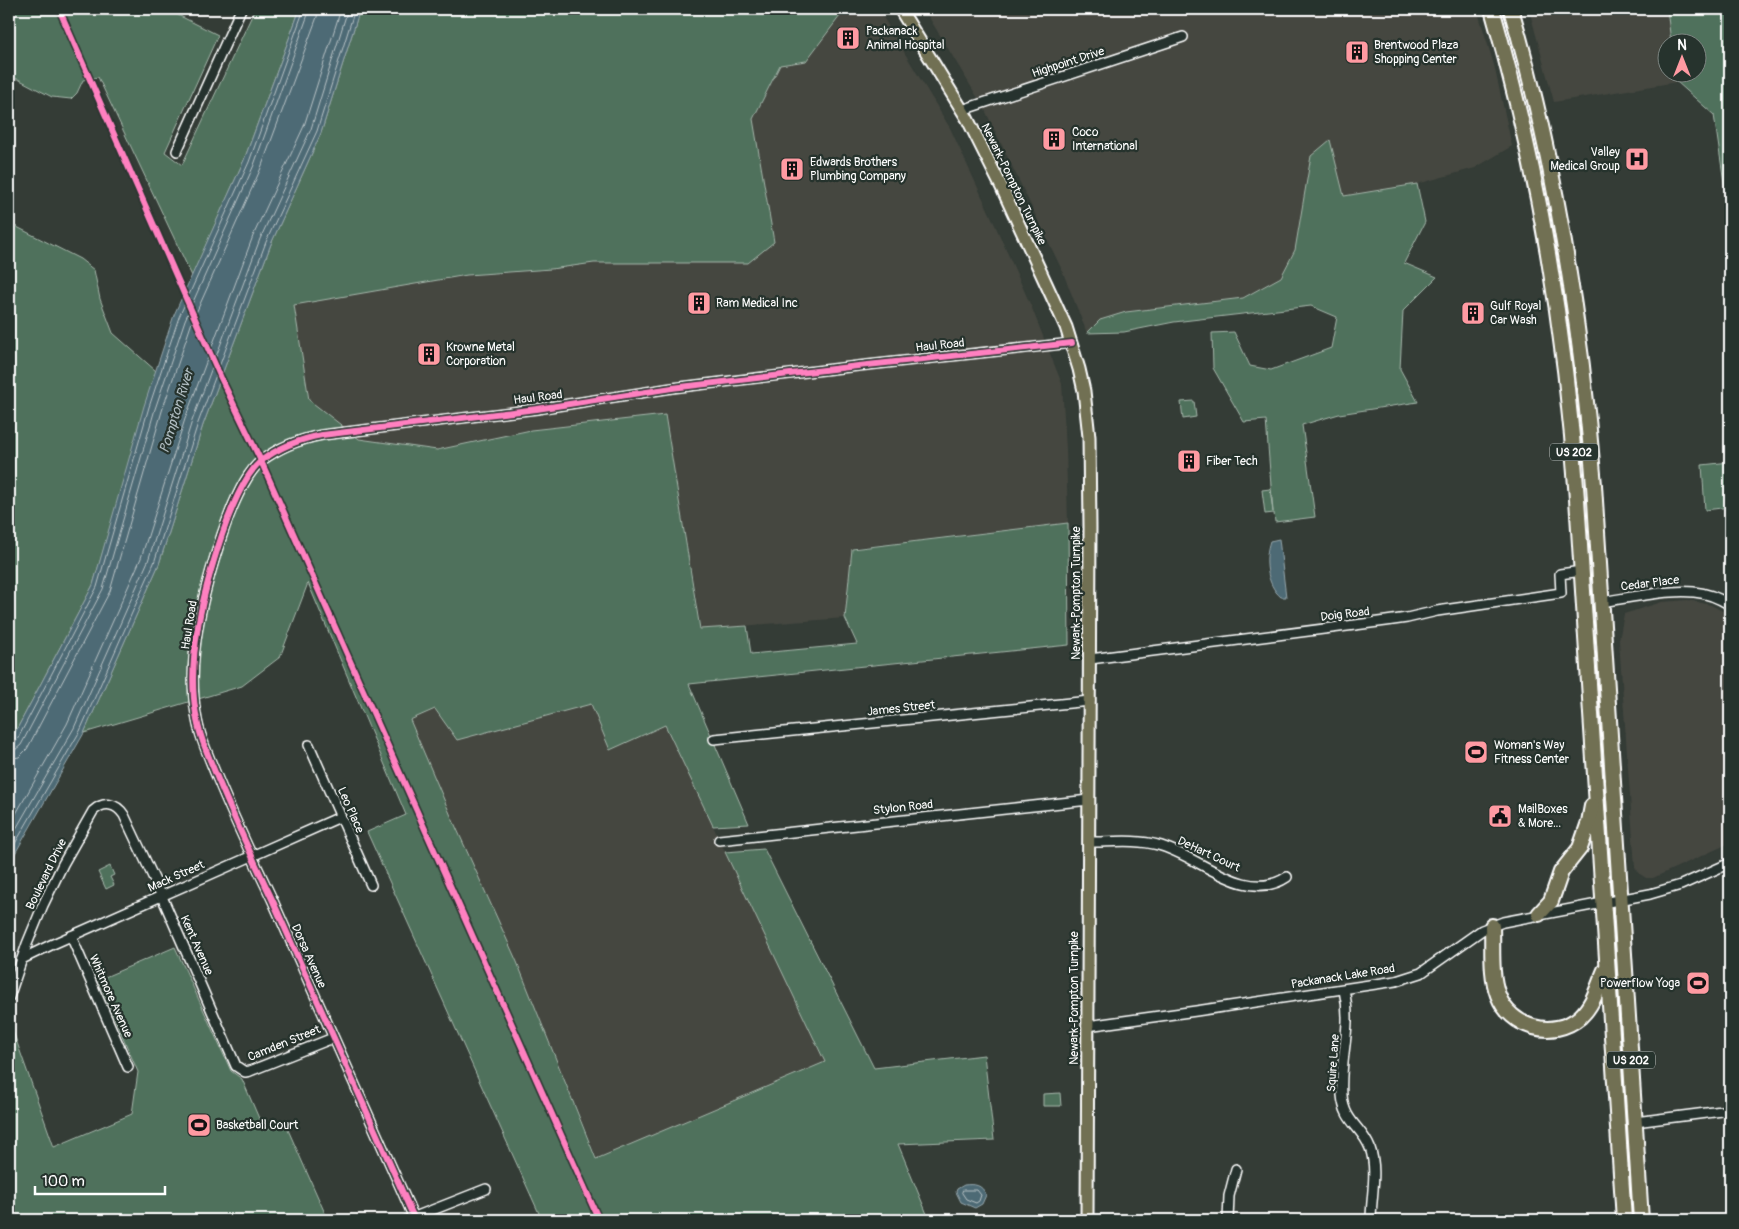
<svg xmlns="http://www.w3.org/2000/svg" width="1739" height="1229" font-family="Pangolin,sans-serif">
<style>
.built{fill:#454740}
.green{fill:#4f715b;stroke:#a7b8ad}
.water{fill:#4e6a74;stroke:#95a6ac}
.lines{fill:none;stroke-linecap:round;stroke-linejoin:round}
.shore{stroke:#b8c3c7;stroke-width:1}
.minor-casing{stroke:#fff;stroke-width:12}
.major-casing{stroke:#fff;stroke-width:15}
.highway-casing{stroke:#fff;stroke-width:18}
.minor{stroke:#26332d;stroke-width:9}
.major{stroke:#716f52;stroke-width:11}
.highway{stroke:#716f52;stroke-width:14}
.cycleway-casing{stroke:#26332d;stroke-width:9}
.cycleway{stroke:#ff80c0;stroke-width:6}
.labels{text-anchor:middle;stroke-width:4.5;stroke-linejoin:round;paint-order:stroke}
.shield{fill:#26332d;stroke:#bec2c0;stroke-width:1}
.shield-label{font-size:11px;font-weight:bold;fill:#fff}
.poi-label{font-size:12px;fill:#fff;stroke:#26332d;text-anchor:start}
.street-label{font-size:12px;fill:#fff;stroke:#26332d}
.water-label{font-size:14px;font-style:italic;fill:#afbcc0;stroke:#26332d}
</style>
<rect width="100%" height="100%" fill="#343c36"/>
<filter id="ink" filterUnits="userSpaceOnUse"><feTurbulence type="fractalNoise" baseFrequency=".02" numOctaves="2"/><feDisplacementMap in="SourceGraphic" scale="10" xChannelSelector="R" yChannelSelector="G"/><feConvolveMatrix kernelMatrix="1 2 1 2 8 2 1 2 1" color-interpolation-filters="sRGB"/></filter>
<g filter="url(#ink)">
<g class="built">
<polygon points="850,9 878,9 950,128 991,216 1031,306 1062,384 1066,449 1068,523 852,548 845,618 701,629 665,415 531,430 437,450 359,439 309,401 294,304 467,275 551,269 594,263 748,263 774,241 753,119 780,65 806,61 843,12"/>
<polygon points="924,9 1477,9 1494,65 1512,146 1475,168 1417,184 1344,196 1330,141 1311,156 1295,251 1281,277 1243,298 1126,312 1100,320 1087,333 1062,270 984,108"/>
<polygon points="1529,9 1667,9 1671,42 1666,42 1666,72 1676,73 1677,82 1554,102"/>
<polygon points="1688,600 1711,605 1730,615 1730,843 1653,878 1646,878 1640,874 1635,867 1619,640 1624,614 1662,602"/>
<polygon points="591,704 610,749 665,725 825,1062 597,1159 517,962 451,816 410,720 435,709 457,740"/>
</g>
<g class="green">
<polygon points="9,9 166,9 218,35 165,152 182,165 255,9 300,9 244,160 192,276 98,77 83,80 77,93 71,99 52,97 18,79 9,79"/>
<polygon points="360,9 850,9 843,12 806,61 780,65 753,119 774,242 748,263 594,263 551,269 467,275 294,305 309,400 359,439 437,450 531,430 665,415 700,629 747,626 751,654 857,644 845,618 852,549 1068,523 1069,645 689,684 749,824 713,826 665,725 610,750 591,704 457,740 435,709 410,720 451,816 517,962 596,1159 825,1062 725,852 764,849 874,1068 984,1055 994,1140 898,1144 927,1214 927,1220 542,1220 367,832 406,815 308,583 280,657 242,686 84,733 159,564 203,425 271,244 321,133"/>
<polygon points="1667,9 1730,9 1730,223 1714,115 1677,82 1676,73 1696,72 1696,42 1671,42"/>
<polygon points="1330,140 1344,196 1417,184 1425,222 1404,263 1437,277 1403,311 1400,369 1418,402 1339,414 1302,425 1315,517 1275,522 1274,513 1265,514 1262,490 1270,489 1273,512 1266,420 1244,422 1213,368 1212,333 1234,332 1250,366 1271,370 1331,348 1337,317 1311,306 1174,322 1124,332 1087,333 1100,320 1126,312 1243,298 1281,277 1295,250 1311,156"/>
<polygon points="9,223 80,259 94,270 100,299 113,333 156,371 93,585 9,744"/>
<polygon points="1194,401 1196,417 1183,419 1181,402"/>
<polygon points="1730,462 1730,507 1705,510 1702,465"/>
<polygon points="110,866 114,875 110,877 114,885 106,889 98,872"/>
<polygon points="175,947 231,1071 242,1079 264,1130 285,1123 328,1220 9,1220 9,1020 54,1147 132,1114 138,1072 98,980"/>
<polygon points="1060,1093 1061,1106 1043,1106 1043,1094"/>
</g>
<g class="water">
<polygon points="300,9 360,9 321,133 271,244 203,425 159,564 84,733 9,864 9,744 93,585 144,406 174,315 244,160"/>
<path d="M1279,539L1286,597H1281C1266,585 1264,558 1270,541Z"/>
<path d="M964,1185C974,1184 982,1184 986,1195L982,1204L975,1208L961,1202L956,1192L957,1189Z"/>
</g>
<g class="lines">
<g class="shore">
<polyline points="9,745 13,745 16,742 97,587 149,407 179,317 249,162 304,9"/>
<polyline points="9,751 15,750 21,745 103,589 155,409 185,320 254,165 310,9"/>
<polyline points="9,759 19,757 27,749 110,591 162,411 192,322 261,168 317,17 318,9"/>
<polyline points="9,826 67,724 141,558 185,419 253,236 304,126 341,9"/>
<polyline points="9,841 74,728 148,561 192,421 260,239 311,129 348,9"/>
<polyline points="9,854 80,731 154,563 198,423 266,242 317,131 355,9"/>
<polygon points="963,1190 977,1190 981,1195 979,1201 976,1203 966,1199 962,1193"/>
</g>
<g class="minor-casing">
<g id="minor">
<polyline points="962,110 1183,37"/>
<polyline points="177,151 241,9"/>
<path d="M1601,602C1628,598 1669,589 1694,592C1707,593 1719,598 1730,605"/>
<polyline points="1090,659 1386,621 1407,618 1437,611 1561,593 1560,574 1582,571"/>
<polyline points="714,739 1090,701"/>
<polyline points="309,745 371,885"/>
<polyline points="719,840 1089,800"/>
<path d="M1089,842C1111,842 1137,839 1158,845C1198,855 1246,905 1287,877"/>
<polyline points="71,936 128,1067"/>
<polyline points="22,959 53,944 340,817"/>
<path d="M1344,990C1353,1028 1339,1058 1342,1095C1344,1122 1362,1127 1370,1148C1378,1170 1371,1197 1371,1220"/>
<path d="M9,997L27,944L43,905L63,864L93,811C104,801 116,803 124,815L156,883L236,1066L245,1072L250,1071L333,1038"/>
<polyline points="1087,1026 1196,1011 1396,981 1421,973 1482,930 1503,922 1650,894 1681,885 1730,863"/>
<polyline points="1635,1122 1730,1110"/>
<polyline points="407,1220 486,1189"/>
<path d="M415,1220C368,1113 320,1006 272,899C253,859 234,818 217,777C209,757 199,736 196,714C186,657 204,589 222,535C229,514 244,475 261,461C278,448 301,439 322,435L537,409L672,388L858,366L1072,343"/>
<polyline points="1228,1220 1229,1196 1236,1169"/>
</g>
</g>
<g class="major-casing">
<polyline id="major" points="900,9 967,118 1002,188 1066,327 1079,369 1084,391 1089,437 1090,527 1087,1220"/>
</g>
<g class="highway-casing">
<g id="highway">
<path d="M1492,9C1538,168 1566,333 1577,499L1624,1220"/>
<path d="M1511,9C1556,164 1581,324 1594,485L1641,1220"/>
<polyline points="1539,914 1551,901 1561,872 1580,848 1589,822 1592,806"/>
<path d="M1492,926C1493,948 1490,974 1498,995C1510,1028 1553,1040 1580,1017C1594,1004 1598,986 1605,970"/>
</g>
</g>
<use href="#minor" class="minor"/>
<use href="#major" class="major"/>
<use href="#highway" class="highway"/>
<g class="cycleway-casing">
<g id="cycleway">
<polyline points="59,9 221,378 261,461 599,1220"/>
<path d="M415,1220C368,1113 320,1006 272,899C253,859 234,818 217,777C209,757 199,736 196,714C186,657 204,589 222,535C229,514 244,475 261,461C278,448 301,439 322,435L537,409L672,388L858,366L1072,343"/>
</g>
</g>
<use href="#cycleway" class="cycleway"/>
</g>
</g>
<defs>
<g id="building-square" transform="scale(1.25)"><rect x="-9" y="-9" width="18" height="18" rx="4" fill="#ff9aa2" stroke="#26332d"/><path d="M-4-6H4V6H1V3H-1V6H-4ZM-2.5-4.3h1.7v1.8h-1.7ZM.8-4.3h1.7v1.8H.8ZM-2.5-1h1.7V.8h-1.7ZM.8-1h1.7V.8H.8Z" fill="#111"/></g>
<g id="hospital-square" transform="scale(1.25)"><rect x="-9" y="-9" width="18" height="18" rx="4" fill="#ff9aa2" stroke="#26332d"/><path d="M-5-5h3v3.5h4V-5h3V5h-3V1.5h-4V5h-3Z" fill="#111"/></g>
<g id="stadium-square" transform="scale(1.25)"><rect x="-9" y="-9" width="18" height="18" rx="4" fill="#ff9aa2" stroke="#26332d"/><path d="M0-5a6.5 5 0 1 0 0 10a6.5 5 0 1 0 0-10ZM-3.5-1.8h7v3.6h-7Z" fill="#111"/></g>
<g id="civic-square" transform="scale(1.25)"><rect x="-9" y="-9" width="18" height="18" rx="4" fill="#ff9aa2" stroke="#26332d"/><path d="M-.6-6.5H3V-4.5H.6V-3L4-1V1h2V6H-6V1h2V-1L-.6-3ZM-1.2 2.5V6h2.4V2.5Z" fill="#111"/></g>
</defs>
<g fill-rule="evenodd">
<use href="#building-square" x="848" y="38"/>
<use href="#building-square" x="1357" y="52"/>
<use href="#building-square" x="1054" y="139"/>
<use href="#hospital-square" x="1637" y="159"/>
<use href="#building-square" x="792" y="169"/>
<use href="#building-square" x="699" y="303"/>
<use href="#building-square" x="1473" y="313"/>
<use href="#building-square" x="429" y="354"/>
<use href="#building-square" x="1189" y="461"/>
<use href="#stadium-square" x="1476" y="752"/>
<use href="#civic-square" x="1500" y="816"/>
<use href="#stadium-square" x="1698" y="983"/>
<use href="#stadium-square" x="199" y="1125"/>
</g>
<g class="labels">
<g class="shield">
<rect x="1550" y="443.5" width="48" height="17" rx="4"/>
<rect x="1607" y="1051.5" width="48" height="17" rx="4"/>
</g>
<g class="shield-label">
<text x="1574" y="456">US 202</text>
<text x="1631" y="1064">US 202</text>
</g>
<g class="poi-label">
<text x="866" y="35">Packanack<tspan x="866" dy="14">Animal Hospital</tspan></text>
<text x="1374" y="49">Brentwood Plaza<tspan x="1374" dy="14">Shopping Center</tspan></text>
<text x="1072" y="136">Coco<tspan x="1072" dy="14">International</tspan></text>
<text x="1620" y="156" text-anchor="end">Valley<tspan x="1620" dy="14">Medical Group</tspan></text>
<text x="810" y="166">Edwards Brothers<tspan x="810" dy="14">Plumbing Company</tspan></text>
<text x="716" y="307">Ram Medical Inc</text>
<text x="1490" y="310">Gulf Royal<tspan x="1490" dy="14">Car Wash</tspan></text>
<text x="446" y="351">Krowne Metal<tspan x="446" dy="14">Corporation</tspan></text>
<text x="1206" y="465">Fiber Tech</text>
<text x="1494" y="749">Woman's Way<tspan x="1494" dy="14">Fitness Center</tspan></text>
<text x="1518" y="813">MailBoxes<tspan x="1518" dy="14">&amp; More...</tspan></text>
<text x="1680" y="987" text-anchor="end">Powerflow Yoga</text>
<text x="216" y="1129">Basketball Court</text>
</g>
<g class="street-label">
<text transform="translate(1068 62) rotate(-18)" y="4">Highpoint Drive</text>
<text transform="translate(1014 184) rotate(64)" y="4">Newark-Pompton Turnpike</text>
<text transform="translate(940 345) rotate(-6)" y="4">Haul Road</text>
<text transform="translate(538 397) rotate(-7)" y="4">Haul Road</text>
<text transform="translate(1650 583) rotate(-7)" y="4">Cedar Place</text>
<text transform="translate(1076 593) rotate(-90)" y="4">Newark-Pompton Turnpike</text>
<text transform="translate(1345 614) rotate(-7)" y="4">Doig Road</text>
<text transform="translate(189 625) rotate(-81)" y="4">Haul Road</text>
<text transform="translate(901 708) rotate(-6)" y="4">James Street</text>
<text transform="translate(903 807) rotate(-6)" y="4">Stylon Road</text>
<text transform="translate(351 810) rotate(66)" y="4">Leo Place</text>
<text transform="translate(1209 854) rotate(25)" y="4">DeHart Court</text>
<text transform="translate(46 874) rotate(-64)" y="4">Boulevard Drive</text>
<text transform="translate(176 876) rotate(-24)" y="4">Mack Street</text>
<text transform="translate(197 945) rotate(66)" y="4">Kent Avenue</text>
<text transform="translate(309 956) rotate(66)" y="4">Dorsa Avenue</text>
<text transform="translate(1343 976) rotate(-9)" y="4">Packanack Lake Road</text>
<text transform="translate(111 996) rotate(66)" y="4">Whitmore Avenue</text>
<text transform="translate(1074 998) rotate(-90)" y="4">Newark-Pompton Turnpike</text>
<text transform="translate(284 1043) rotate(-22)" y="4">Camden Street</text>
<text transform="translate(1333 1063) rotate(-86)" y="4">Squire Lane</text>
</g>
<g class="water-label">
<text transform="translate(176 411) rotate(-73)" y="5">Pompton River</text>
</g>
</g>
<rect width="1739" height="1229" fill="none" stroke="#26332d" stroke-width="30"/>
<rect x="15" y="15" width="1709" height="1199" fill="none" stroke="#fff" stroke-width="2" filter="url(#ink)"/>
<g transform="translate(1682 58)"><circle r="24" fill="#26332d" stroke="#7d8581"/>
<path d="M0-4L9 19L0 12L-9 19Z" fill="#ff9aa2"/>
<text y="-8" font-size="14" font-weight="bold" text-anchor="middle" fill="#ffffff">N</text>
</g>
<path d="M35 1186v8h130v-8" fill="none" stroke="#ffffff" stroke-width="2.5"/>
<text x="42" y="1186" font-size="15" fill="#ffffff" stroke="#26332d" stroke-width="4" paint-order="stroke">100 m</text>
</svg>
